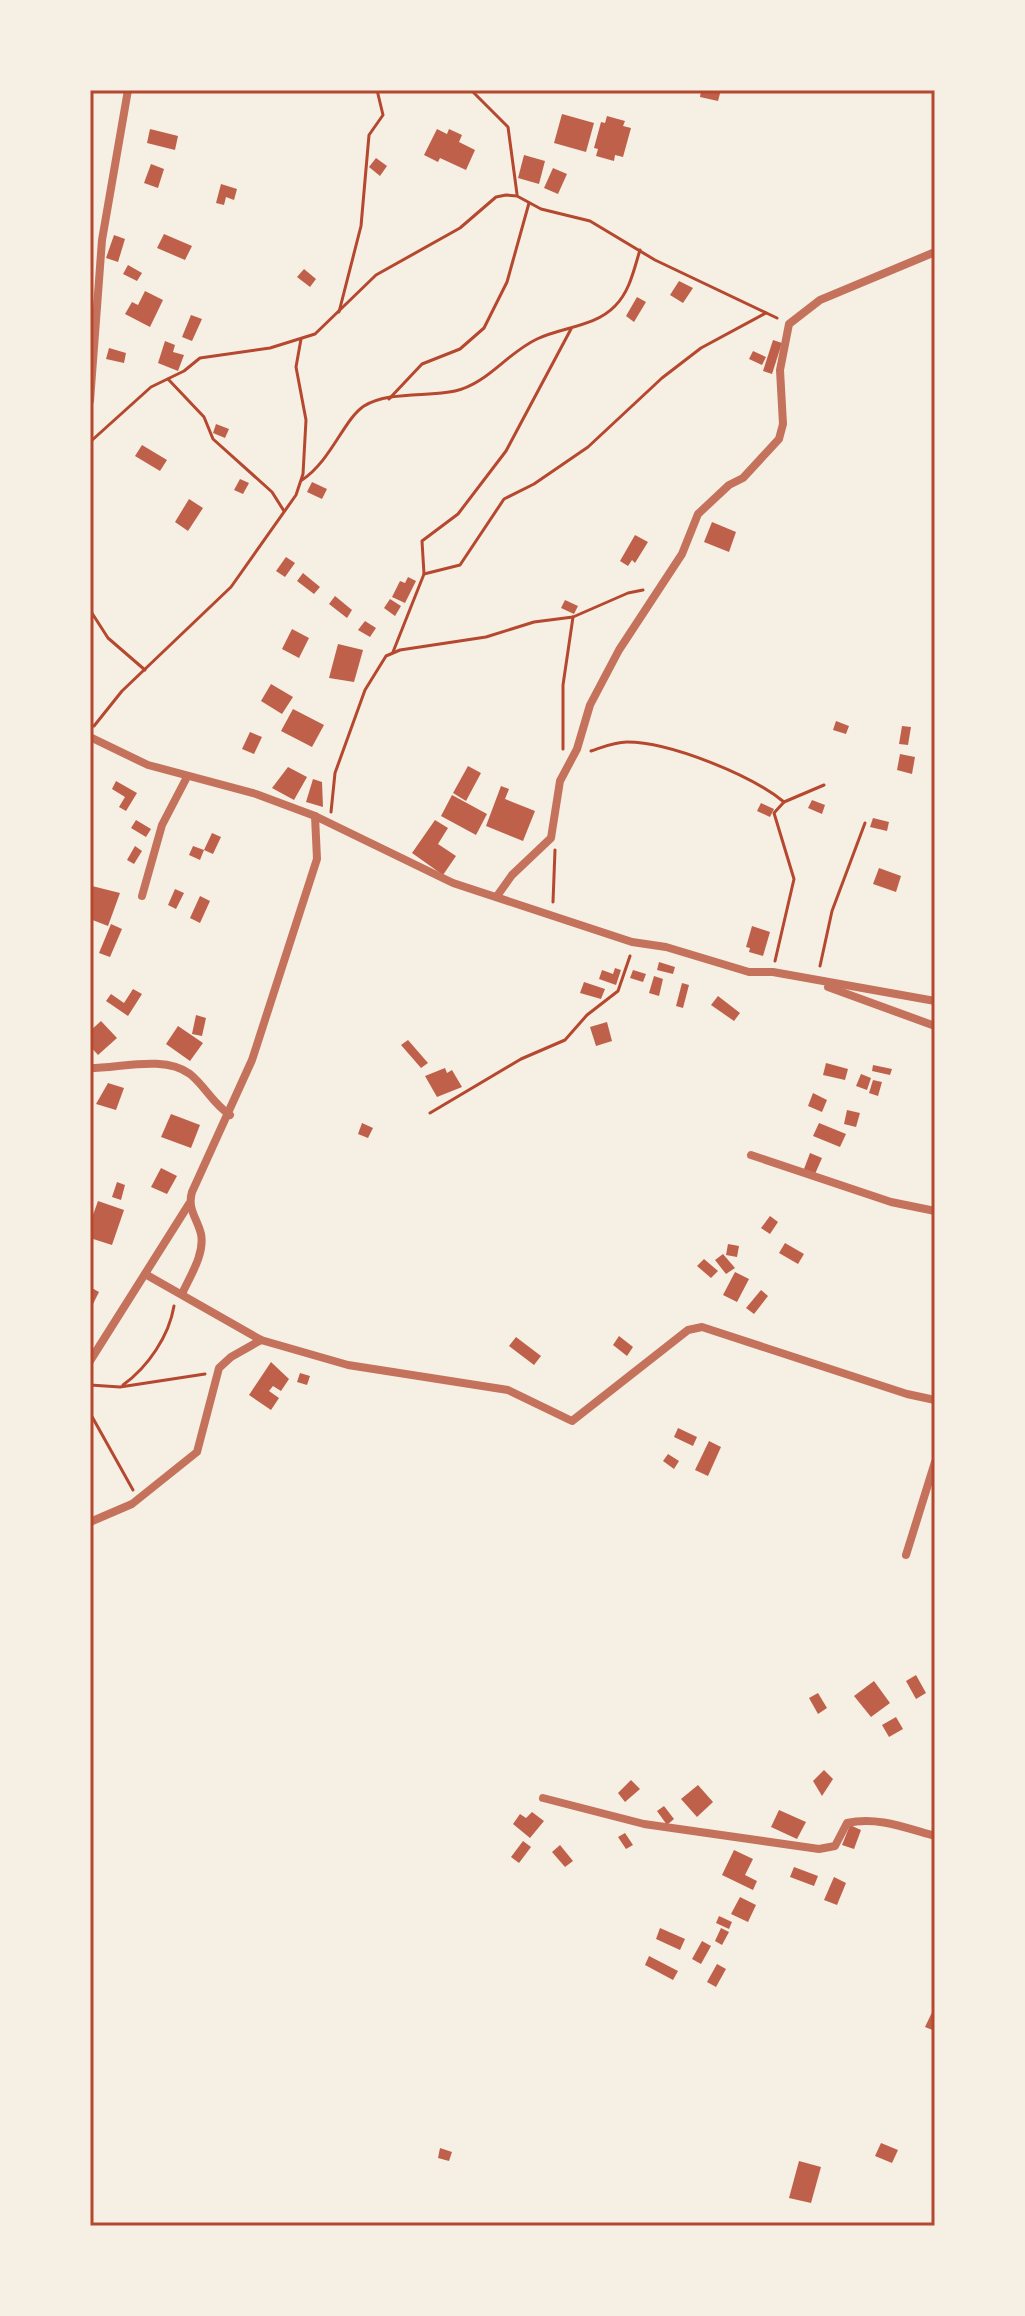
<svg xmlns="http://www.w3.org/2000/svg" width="1025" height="2316" font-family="'Noto Serif',serif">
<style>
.building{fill:#bf614a}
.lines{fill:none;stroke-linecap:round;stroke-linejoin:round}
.path{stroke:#b5482f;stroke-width:3}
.minor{stroke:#c5725c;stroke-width:8}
.neatline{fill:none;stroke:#b5482f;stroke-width:3}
</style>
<rect width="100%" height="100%" fill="#f6efe4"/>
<g class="building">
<polygon points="701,90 721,90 718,101 700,97"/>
<polygon points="562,114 594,123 586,152 554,143"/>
<polygon points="607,116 625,121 623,126 631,128 623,157 615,155 614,161 596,156 598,149 594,148 601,122 605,123"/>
<polygon points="150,129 178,136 175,150 147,143"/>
<polygon points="437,129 447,134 449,129 462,135 459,142 475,150 466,170 440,158 438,162 424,155"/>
<polygon points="524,155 545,161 539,184 518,178"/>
<polygon points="376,158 387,166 380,176 369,167"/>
<polygon points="151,164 164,169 158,188 144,183"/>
<polygon points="553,168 567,174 558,194 544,188"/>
<polygon points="221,184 237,189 234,200 226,197 224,205 216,203"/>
<polygon points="164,234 192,246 185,260 157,248"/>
<polygon points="114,235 125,239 118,262 106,258"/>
<polygon points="128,265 142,273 137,281 123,274"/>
<polygon points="304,269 316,279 310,287 297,277"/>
<polygon points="679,281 693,288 683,303 670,295"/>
<polygon points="145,291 163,300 150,327 125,314 132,302 138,305"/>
<polygon points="637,297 646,302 634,322 626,316"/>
<polygon points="191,315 202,319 192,341 182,337"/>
<polygon points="773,340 782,343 772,374 763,371"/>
<polygon points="165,341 175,345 173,352 184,355 178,371 158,363"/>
<polygon points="109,348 126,353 124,363 106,359"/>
<polygon points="753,351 766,357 762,365 749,359"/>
<polygon points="216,424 229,429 225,438 213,433"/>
<polygon points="142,445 167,460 160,471 135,456"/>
<polygon points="240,479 249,483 243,494 234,490"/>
<polygon points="312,482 327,489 322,499 307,492"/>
<polygon points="189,499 203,508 188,531 175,522"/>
<polygon points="712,522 736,532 729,552 704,542"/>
<polygon points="635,535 648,542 635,563 632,560 628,566 620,561"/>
<polygon points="286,557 295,563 285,577 276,571"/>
<polygon points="303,573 320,587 314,594 297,581"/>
<polygon points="408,577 416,581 405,603 392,597 400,581 405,583"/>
<polygon points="335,596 352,610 347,618 329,604"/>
<polygon points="390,599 401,606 395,616 384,608"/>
<polygon points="565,600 578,606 574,614 561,608"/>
<polygon points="365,621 376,628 370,637 358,630"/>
<polygon points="292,629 309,638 299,658 282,649"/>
<polygon points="338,644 363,650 354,682 329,678"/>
<polygon points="271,684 293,697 282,714 261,701"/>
<polygon points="293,709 324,725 312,747 281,731"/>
<polygon points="836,721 849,726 846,734 833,730"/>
<polygon points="902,726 911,727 908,745 899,744"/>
<polygon points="250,732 262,737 254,754 242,749"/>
<polygon points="900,754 915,757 912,774 897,770"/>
<polygon points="468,766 481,773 466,801 453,793"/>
<polygon points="288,767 307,777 294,800 272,788"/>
<polygon points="313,779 322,782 323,807 306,802"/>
<polygon points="116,781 137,793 126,811 119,807 125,797 112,789"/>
<polygon points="501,786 509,789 505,799 535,811 523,841 486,826"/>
<polygon points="452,795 487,814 476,835 441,816"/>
<polygon points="812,800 825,805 822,814 808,808"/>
<polygon points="761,803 774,809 770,817 757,811"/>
<polygon points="873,818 889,822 887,831 870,827"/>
<polygon points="136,820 151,829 146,837 131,828"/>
<polygon points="435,820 448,828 438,844 456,856 443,875 412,853"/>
<polygon points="212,833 221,837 213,854 204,850"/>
<polygon points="135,846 142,851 134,864 127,860"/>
<polygon points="193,846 204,850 200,860 189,855"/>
<polygon points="879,868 901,876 896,892 873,884"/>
<polygon points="92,886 120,893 108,926 90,919"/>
<polygon points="175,889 184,893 176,909 168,905"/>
<polygon points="200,896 210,901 200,923 190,918"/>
<polygon points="111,924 122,929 110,957 99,953"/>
<polygon points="752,926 770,932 763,956 749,952 750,948 746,947"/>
<polygon points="659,962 675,967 673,974 657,970"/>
<polygon points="615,968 621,970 616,985 599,979 602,970 613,974"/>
<polygon points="633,970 646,974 643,982 630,978"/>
<polygon points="654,976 663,979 659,996 649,993"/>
<polygon points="584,982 605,989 601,999 580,993"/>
<polygon points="682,983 689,985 683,1008 676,1006"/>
<polygon points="133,989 142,994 128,1016 106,1001 111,994 124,1003"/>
<polygon points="718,996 740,1013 734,1021 711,1005"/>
<polygon points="196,1015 206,1018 202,1036 192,1034"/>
<polygon points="101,1021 117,1038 98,1055 90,1046 90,1031"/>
<polygon points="607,1022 612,1041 596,1046 590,1027"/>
<polygon points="178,1026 203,1043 190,1061 166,1044"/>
<polygon points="408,1040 428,1063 421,1068 401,1045"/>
<polygon points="826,1063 848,1069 845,1080 823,1075"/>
<polygon points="873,1065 892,1069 890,1075 872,1071"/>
<polygon points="445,1068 447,1073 452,1070 462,1087 437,1097 425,1076"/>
<polygon points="861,1074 871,1078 867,1090 856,1086"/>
<polygon points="873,1080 882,1082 878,1096 869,1093"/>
<polygon points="108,1083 124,1088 116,1110 96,1104"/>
<polygon points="813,1093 827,1100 822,1112 808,1106"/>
<polygon points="847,1110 860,1113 856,1127 844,1124"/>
<polygon points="171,1114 200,1125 191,1148 161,1137"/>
<polygon points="362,1123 373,1128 368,1138 358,1134"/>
<polygon points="819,1123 846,1134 840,1147 813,1136"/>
<polygon points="810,1153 822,1158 815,1174 804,1169"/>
<polygon points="161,1168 177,1176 167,1194 151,1187"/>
<polygon points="117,1182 125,1185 121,1200 112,1197"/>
<polygon points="98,1201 124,1210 112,1245 90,1238 90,1223"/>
<polygon points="770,1216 778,1222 770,1234 761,1228"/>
<polygon points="785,1243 804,1254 798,1264 779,1253"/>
<polygon points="728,1244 739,1246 737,1257 726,1255"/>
<polygon points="723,1254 735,1268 726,1274 715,1260"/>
<polygon points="704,1259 718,1271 711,1278 697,1266"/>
<polygon points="735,1272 749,1279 737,1302 723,1295"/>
<polygon points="90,1287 99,1292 90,1310"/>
<polygon points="761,1290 768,1296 754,1314 746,1308"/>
<polygon points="619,1336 633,1347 627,1356 613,1345"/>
<polygon points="516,1337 541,1356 534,1365 509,1346"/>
<polygon points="271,1362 289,1379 281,1391 273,1386 269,1391 279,1398 271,1410 249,1395"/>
<polygon points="300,1373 310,1376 307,1385 297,1382"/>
<polygon points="678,1428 697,1437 693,1446 674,1437"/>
<polygon points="709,1441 721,1447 708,1476 695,1470"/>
<polygon points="668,1454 679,1461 674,1469 663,1461"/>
<polygon points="916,1675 926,1693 916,1699 906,1681"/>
<polygon points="874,1681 890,1703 871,1717 854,1696"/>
<polygon points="818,1693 827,1708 818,1714 809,1698"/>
<polygon points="896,1717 903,1729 889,1737 882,1725"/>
<polygon points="824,1770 833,1779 822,1796 813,1781"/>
<polygon points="631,1780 640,1789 625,1802 618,1793"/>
<polygon points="698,1785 713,1802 697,1817 681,1799"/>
<polygon points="664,1806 674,1819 667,1825 657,1811"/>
<polygon points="779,1810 806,1822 797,1839 771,1827"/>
<polygon points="532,1812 544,1821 530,1838 513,1824 520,1814 526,1818"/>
<polygon points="850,1825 861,1830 854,1849 842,1845"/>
<polygon points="625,1833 633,1845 626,1849 618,1837"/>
<polygon points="523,1841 531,1847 519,1863 511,1857"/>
<polygon points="560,1845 573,1861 565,1867 552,1852"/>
<polygon points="734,1850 753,1859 745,1875 757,1881 753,1890 722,1875"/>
<polygon points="794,1867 818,1876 814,1886 790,1877"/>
<polygon points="834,1877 846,1883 837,1905 824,1900"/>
<polygon points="740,1897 756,1905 748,1922 731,1914"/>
<polygon points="719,1916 732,1922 729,1929 716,1923"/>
<polygon points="660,1928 685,1939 680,1950 656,1939"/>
<polygon points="721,1928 729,1932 722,1945 715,1941"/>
<polygon points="702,1941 711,1946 701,1964 692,1959"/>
<polygon points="649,1956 678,1971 673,1980 645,1965"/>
<polygon points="717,1964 726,1969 716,1987 707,1982"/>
<polygon points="935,2006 935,2031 925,2027"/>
<polygon points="881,2143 898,2150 892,2163 875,2156"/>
<polygon points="440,2148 452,2152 449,2161 438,2158"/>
<polygon points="799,2161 821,2167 811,2203 789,2198"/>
</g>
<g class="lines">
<g class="path">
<polyline points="471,90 508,127 517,194"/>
<polyline points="339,312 361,226 369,135 383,115 377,90"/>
<polyline points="168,379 204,417 213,439 272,492 284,511"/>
<polyline points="389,399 422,364 460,349 484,328 507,282 529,203"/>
<polyline points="90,442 151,387 184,371 200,358 270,348 315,334 376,275 460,228 496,197 506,195 517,196 541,209 590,221 655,260 777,318"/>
<path d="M302,480C331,461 344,419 364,406C388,391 428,397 455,391C487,384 507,353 537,339C562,327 595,327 615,306C630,291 634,269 640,250"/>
<polyline points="424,574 460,565 504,499 534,484 588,447 662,378 701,348 766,313"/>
<polyline points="90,610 108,638 145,670"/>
<polyline points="393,652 424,574 422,541 458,514 506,451 571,329"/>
<polyline points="94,726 122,691 231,587 296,495 303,474 306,420 296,367 301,339"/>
<polyline points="563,749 563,685 573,617"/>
<path d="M591,751C603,747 614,742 627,742C670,742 751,775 784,802"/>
<polyline points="331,812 335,773 365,690 386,656 400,650 486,637 534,622 573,617 628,593 643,590"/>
<polyline points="553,902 555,850"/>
<polyline points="775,961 794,879 774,813 784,802 824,785"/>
<polyline points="820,966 832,911 865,823"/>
<polyline points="430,1113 521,1059 565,1040 587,1015 618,991 630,956"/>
<polyline points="90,1385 120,1387 205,1374"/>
<path d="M123,1385C148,1367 169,1336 174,1306"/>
<polyline points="90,1413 133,1490"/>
</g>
<g class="minor">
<polyline points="90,401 102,240 128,90"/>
<polyline points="90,737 148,765 256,794 315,816 453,883 632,942 666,947 749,972 773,972 935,1001"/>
<polyline points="142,896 162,825 187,777"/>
<polyline points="497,896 512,875 551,838 560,781 577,749 590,705 619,650 682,554 698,514 729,485 743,478 779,439 783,424 780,370 789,324 820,300 935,252"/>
<polyline points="828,987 935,1026"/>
<path d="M90,1068C121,1068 164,1055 190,1074C205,1086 213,1104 230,1115"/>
<polyline points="751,1155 891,1202 935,1211"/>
<polyline points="145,1274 261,1340 348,1365 508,1390 572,1421 688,1330 702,1327 907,1394 935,1400"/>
<path d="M182,1294C190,1276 205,1254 201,1234C197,1218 187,1209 192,1192L252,1060L317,859L315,816"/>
<polyline points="90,1361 189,1204"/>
<polyline points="90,1522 132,1504 197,1452 219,1368 231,1357 261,1340"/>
<polyline points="906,1555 935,1462"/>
<path d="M543,1798L644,1824L819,1849L835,1846L847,1823C877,1816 906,1828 935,1836"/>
</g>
</g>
<rect width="1025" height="2316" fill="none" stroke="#f6efe4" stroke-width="184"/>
<rect x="92" y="92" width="841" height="2132" class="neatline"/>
</svg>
